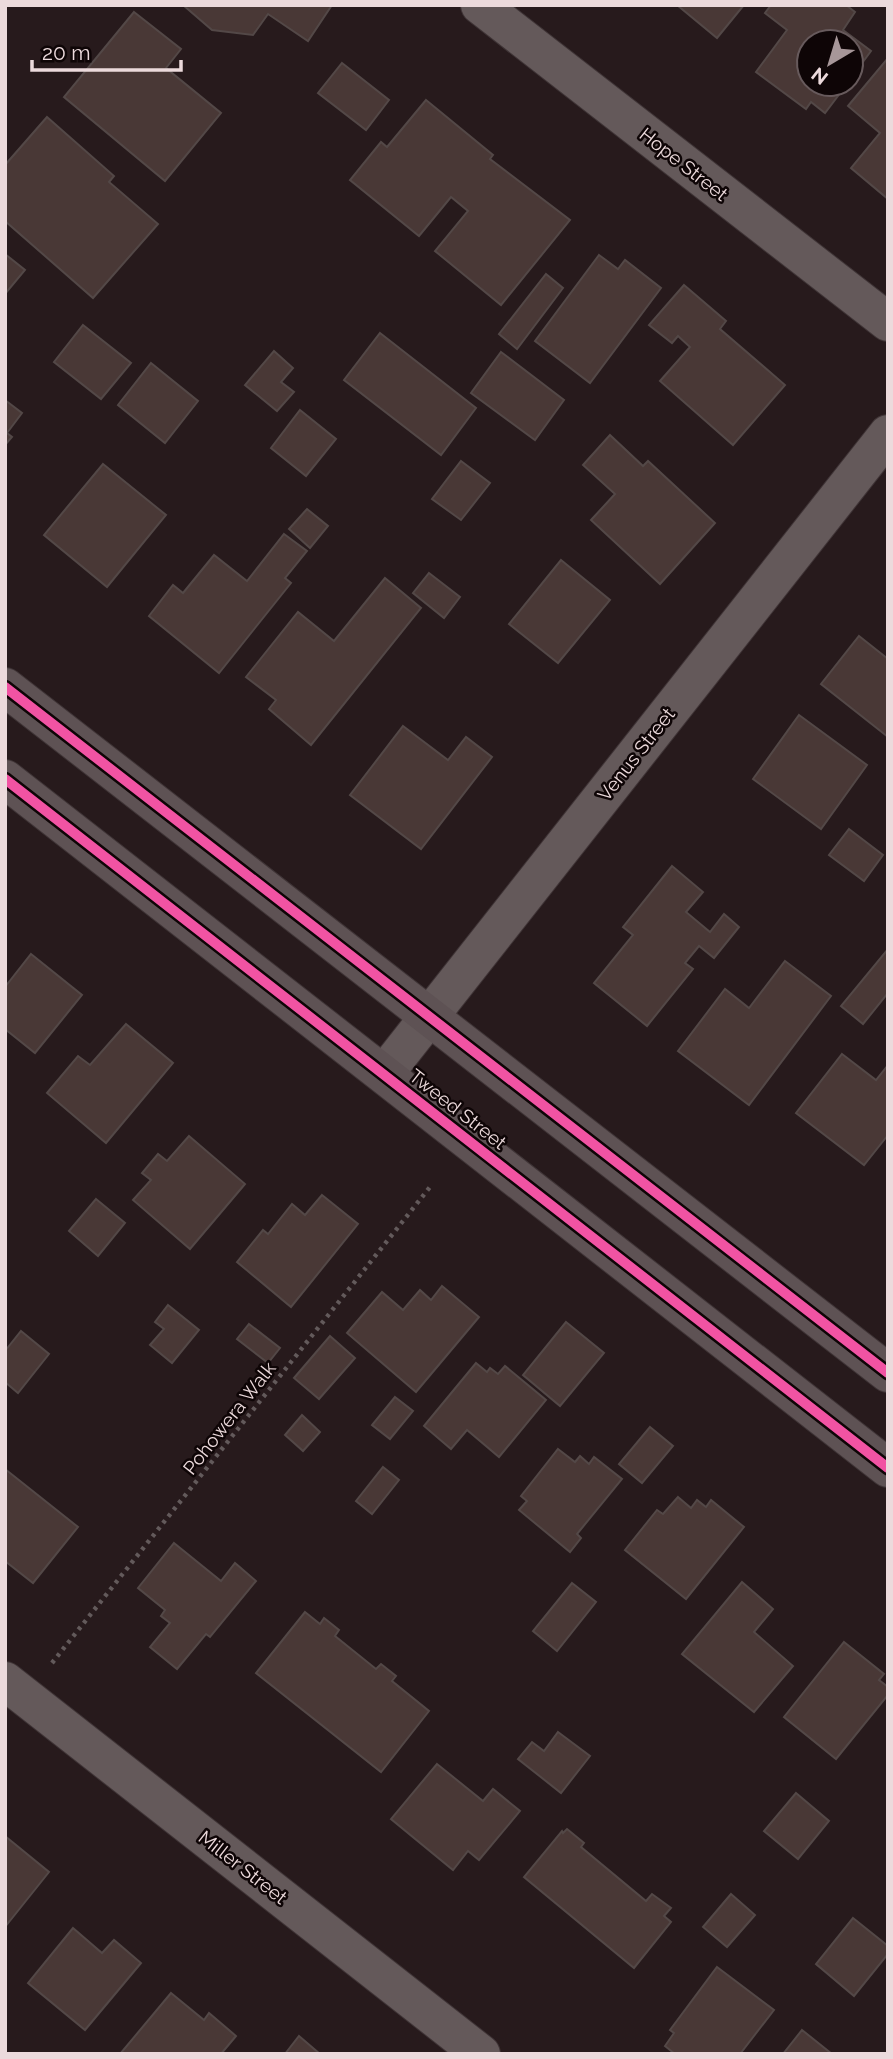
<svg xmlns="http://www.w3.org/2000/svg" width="893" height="2059" font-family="Raleway,sans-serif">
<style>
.building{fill:#493836;stroke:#534847;stroke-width:2}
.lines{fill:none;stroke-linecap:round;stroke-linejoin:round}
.street-casing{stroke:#3f3436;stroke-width:40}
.secondary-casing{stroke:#3f3436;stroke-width:40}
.path{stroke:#635a5b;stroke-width:4.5;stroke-dasharray:3.5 5;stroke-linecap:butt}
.street{stroke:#64595a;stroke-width:38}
.secondary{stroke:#5e5254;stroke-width:38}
.cycleway-casing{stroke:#0e0506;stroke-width:15}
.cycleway{stroke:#f153a3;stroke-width:10}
.labels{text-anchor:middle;stroke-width:5;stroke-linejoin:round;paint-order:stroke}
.street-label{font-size:19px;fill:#ecdadc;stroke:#0e0506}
</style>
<rect width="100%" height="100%" fill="#271a1c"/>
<g class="building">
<polygon points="183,5 332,5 308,41 268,14 253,35 212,30"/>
<polygon points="677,5 744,5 717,38"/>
<polygon points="771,5 846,5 855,12 843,30 871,51 851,78 851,42 809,42 809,84 847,84 825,113 811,102 806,109 756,72 787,30 765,13"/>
<polygon points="134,12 181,49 166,68 221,113 165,181 64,97"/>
<polygon points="888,58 888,199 851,168 880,133 848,106"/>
<polygon points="342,63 389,100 366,130 318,93"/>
<polygon points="426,100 493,155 490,159 570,220 501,305 435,251 468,211 451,197 419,236 350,180 381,142 387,147"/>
<polygon points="47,117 114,176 109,182 158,224 93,298 5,221 5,165"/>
<polygon points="5,254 25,270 5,294"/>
<polygon points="599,255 618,269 625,260 661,288 590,383 535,341"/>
<polygon points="546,274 563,288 517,349 499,334"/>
<polygon points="684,285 726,321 720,329 785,385 733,445 660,381 690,347 678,336 672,343 649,325"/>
<polygon points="83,325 131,363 101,399 54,362"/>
<polygon points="380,333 476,408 441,455 344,380"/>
<polygon points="274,351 293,368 281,382 294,392 277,411 245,385"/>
<polygon points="501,352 564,400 535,440 471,393"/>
<polygon points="151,363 198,401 165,443 118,405"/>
<polygon points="5,400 22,413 7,433 12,437 5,445"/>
<polygon points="300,410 336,439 306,476 271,448"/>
<polygon points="610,435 643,466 648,461 715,523 660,584 591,520 615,494 583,465"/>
<polygon points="461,461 490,483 461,520 432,499"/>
<polygon points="103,464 166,515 107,587 44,535"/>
<polygon points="307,509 328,526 310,548 289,529"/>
<polygon points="284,534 307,551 285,578 291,583 219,673 149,616 173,585 183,593 214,555 247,581"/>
<polygon points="561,560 610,600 558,663 509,624"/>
<polygon points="429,573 460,597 444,618 413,593"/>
<polygon points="385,578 421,608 311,745 269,709 276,700 246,677 298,612 334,641"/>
<polygon points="859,636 888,659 888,737 821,684"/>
<polygon points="799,715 867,765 821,829 753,779"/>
<polygon points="403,726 448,760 466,737 492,757 421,849 350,795"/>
<polygon points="849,829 883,855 864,881 829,855"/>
<polygon points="672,866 703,892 686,912 710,932 724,914 739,927 714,958 699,946 685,963 693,969 647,1026 594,983 633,935 623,927"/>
<polygon points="888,949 888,993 863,1024 841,1006"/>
<polygon points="31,954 82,995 35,1053 5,1029 5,987"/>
<polygon points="785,961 831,996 749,1105 678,1051 725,989 749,1008"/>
<polygon points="126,1024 173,1063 106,1143 47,1093 78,1056 90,1065"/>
<polygon points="842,1054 876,1080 888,1065 888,1135 864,1165 796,1113"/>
<polygon points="189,1136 245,1184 190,1249 133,1200 151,1180 142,1173 158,1154 167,1161"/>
<polygon points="322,1195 358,1224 291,1307 237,1262 263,1230 268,1234 292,1204 305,1215"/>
<polygon points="96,1199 125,1223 98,1256 69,1231"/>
<polygon points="442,1286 479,1317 416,1392 347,1333 382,1292 403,1310 420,1290 431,1300"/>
<polygon points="168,1305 199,1330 172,1363 150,1345 164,1329 155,1322"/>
<polygon points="566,1322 604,1353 560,1406 523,1375"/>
<polygon points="249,1324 280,1348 268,1363 237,1339"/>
<polygon points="21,1331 49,1354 18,1393 5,1382 5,1351"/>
<polygon points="330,1336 355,1358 319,1399 294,1378"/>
<polygon points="476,1363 487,1372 490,1368 498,1374 505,1366 546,1400 499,1457 467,1430 451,1449 424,1426"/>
<polygon points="395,1397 413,1411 390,1439 372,1425"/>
<polygon points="302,1415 320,1432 303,1451 285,1435"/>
<polygon points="650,1427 673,1446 642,1483 619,1464"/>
<polygon points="558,1449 575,1462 580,1456 589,1464 594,1457 622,1479 577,1534 581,1538 570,1552 519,1510 527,1501 521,1496"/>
<polygon points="383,1467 399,1480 372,1514 356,1501"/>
<polygon points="5,1469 78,1527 33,1583 5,1561"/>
<polygon points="678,1497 691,1508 697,1500 706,1507 711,1500 744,1527 686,1599 625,1550 657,1510 663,1514"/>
<polygon points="174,1543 221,1581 235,1563 256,1581 210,1637 206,1634 177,1669 150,1647 170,1623 161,1616 165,1610 138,1588"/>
<polygon points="742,1582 773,1609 754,1632 793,1666 754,1712 682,1654"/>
<polygon points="572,1583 596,1602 557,1651 533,1631"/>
<polygon points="305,1612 320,1624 324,1618 339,1630 335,1636 376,1669 381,1664 396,1676 392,1681 429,1711 381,1772 256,1673"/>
<polygon points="844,1642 884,1674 879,1680 888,1687 888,1695 836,1759 784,1717"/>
<polygon points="558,1732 590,1756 561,1793 518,1759 532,1742 544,1751"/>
<polygon points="437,1764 483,1801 493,1789 520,1811 479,1860 468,1851 453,1870 391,1819"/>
<polygon points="796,1793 829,1821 798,1859 764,1831"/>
<polygon points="567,1829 584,1843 581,1847 646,1901 652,1894 671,1908 664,1916 671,1922 634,1968 524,1877 562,1831 563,1833"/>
<polygon points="5,1836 49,1872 5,1927"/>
<polygon points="731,1894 755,1915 727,1947 703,1927"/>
<polygon points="853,1918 888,1946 888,1954 854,1996 816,1964"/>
<polygon points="73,1928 102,1953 114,1940 141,1963 85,2030 28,1983"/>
<polygon points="717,1967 774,2010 740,2054 675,2054 665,2046 674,2033 670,2030"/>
<polygon points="171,1993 204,2020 209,2013 236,2036 221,2054 120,2054"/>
<polygon points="802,2030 832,2054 783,2054"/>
<polygon points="299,2036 320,2054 285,2054"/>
</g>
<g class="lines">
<g class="street-casing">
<g id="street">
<polyline points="480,5 888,322"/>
<polyline points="384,1074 888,434"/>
<polyline points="5,1681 481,2054"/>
</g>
</g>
<g class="secondary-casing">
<g id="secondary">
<polyline points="5,687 888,1373"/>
<polyline points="5,779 888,1468"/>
</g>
</g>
<polyline class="path" points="52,1663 430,1187"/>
<use href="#street" class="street"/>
<use href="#secondary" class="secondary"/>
<g class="cycleway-casing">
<g id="cycleway">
<polyline points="5,687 888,1373"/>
<polyline points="5,779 888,1468"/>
</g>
</g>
<use href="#cycleway" class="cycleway"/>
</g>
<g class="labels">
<g class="street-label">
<text transform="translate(684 164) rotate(38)" y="7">Hope Street</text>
<text transform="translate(636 754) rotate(-52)" y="7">Venus Street</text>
<text transform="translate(458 1109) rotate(38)" y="7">Tweed Street</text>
<text transform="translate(229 1418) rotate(-52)" y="7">Pohowera Walk</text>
<text transform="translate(243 1867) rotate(38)" y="7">Miller Street</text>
</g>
</g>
<rect width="893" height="2059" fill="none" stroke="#ecdadc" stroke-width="14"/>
<g transform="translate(830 63) rotate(218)"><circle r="33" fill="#0e0506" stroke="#675a5c" stroke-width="2"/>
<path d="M0-5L12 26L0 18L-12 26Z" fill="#a79799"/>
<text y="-10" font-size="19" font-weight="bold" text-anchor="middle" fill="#ecdadc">N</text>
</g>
<path d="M32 60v10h149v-10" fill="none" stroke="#ecdadc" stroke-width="3.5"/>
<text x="42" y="60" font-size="21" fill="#ecdadc" stroke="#0e0506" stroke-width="5" paint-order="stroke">20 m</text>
</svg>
